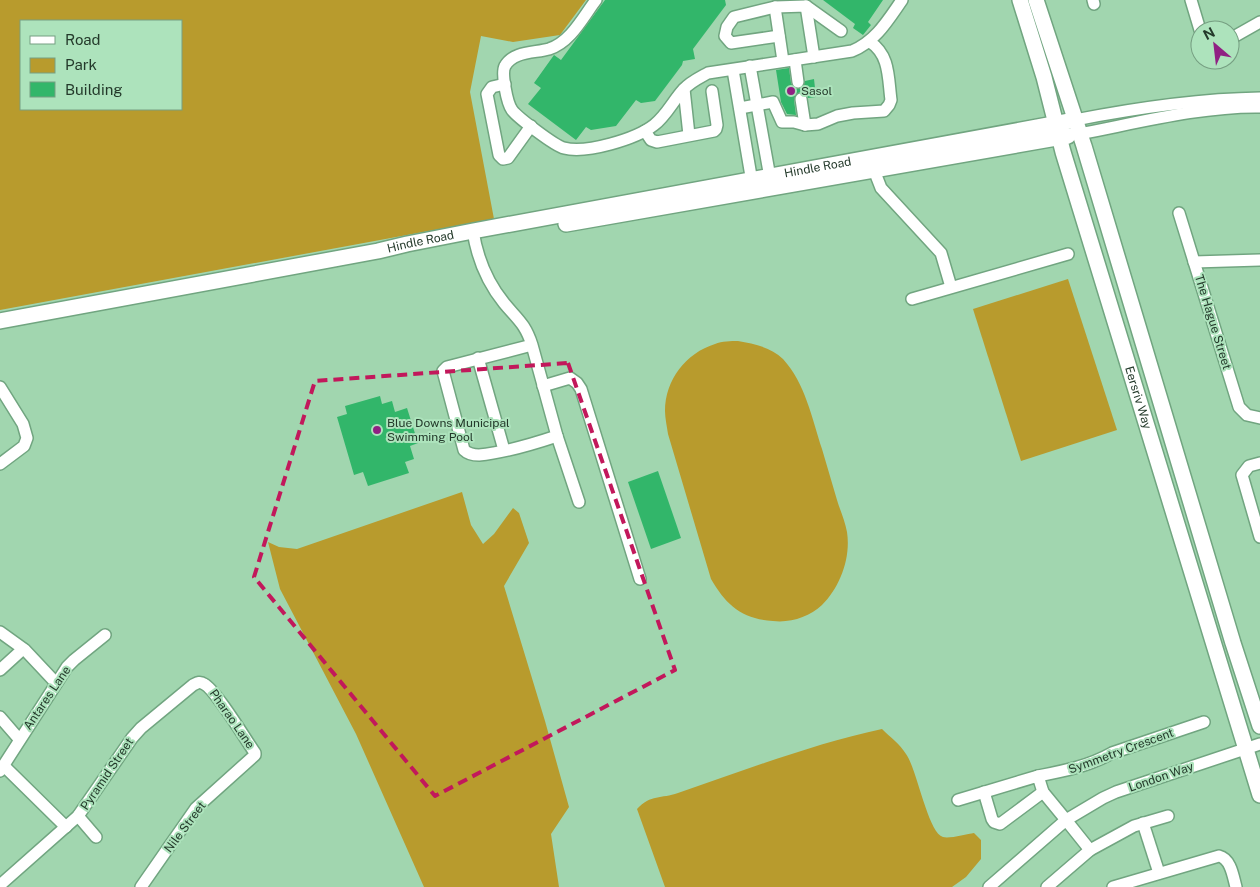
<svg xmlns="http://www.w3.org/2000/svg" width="1260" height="887" font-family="'Public Sans',sans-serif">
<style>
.green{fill:#b89b2d;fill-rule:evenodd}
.building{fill:#32b66a}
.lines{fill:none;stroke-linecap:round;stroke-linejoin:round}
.minor-casing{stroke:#71a580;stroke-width:14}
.major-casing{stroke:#71a580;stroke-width:18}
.minor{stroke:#fff;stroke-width:11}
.major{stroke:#fff;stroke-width:15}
.marked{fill:none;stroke:#c2185b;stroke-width:4;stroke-dasharray:10 6;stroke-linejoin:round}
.poi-dot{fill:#902183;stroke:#ade3bc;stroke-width:2}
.labels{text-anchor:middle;stroke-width:4;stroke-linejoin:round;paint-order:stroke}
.poi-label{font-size:12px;fill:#243a2b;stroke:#ade3bc;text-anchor:start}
.street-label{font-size:12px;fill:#243a2b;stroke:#ade3bc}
</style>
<rect width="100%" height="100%" fill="#a1d6af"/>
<g class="green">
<path d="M0,0H586L560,35L513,42L481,36L470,92L494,219L0,310ZM181,21V109H21V21Z"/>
<polygon points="1068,279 1117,430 1021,461 973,309"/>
<path d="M738,341C754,344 771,347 783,359C805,383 812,418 822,449C827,466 832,483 837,500C840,510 845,521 847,532C851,558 840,587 822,605C809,617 791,623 773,621C742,619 726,605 711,579L668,434C667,427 665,418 665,411C665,380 686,353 715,344C722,341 731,341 738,341Z"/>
<polygon points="462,492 471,525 483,544 494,534 513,508 519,513 529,543 504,586 545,721 569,807 551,834 559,887 424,887 356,734 280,589 268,542 279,547 297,549"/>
<path d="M882,729C890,737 900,744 906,754C917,769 928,833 943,837C949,839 967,834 974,833L981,840V859L966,877L952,887H665L637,809C651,794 661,799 678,793C745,770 813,744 882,729Z"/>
</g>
<g class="building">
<polygon points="605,0 725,0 726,5 693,49 695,59 683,61 682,65 655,101 641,103 636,100 616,126 591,130 586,127 576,140 528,104 541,88 534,83 554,55 561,60"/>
<polygon points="823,0 883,0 868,22 871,25 863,35 853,28 855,24"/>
<polygon points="789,68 791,83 795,89 802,88 805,81 814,79 816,97 808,98 803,92 796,94 794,100 796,115 787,114 781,102 776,70"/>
<polygon points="380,396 382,404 392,401 395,412 407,408 418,443 410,446 414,459 405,462 409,473 368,486 363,472 354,475 337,417 347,414 345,406"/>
<polygon points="658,471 681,538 651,549 628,482"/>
</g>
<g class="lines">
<g class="minor-casing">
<g id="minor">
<path d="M596,0C583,17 571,42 549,49C535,53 513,51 505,66C501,73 507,103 512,110C517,117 555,146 564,148C586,154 636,139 654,125C666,116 673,101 683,90C690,82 699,78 708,73L852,51C876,41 888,20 902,0"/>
<polyline points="1093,0 1094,4"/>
<polyline points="1191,0 1200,30"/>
<polyline points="806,6 814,57"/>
<polyline points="775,7 783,61"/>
<polyline points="779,36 731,43 725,36 727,27 734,17 775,7 806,6 841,31"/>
<polyline points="1230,39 1260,22"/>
<polyline points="795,60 798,82"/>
<polyline points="750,66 771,183"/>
<polyline points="733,70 753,188"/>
<polyline points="505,84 492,87 487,94 499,155 503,159 508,158 531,126"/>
<polyline points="684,89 689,135"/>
<polyline points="801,99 805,125"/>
<path d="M740,108L773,102L782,122H794L805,125L818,124L837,116L853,113L884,111L889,105L891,100C888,78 890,55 870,42"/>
<path d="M1075,120C1136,108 1198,99 1260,98"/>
<polyline points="645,131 651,140 657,142 714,131 716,129 717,125 712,91"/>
<path d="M1079,134C1137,123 1202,106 1260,107"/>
<polyline points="874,170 881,188 941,253 951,287"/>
<polyline points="1179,213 1239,407 1247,415 1260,418"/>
<path d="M473,231C477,257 487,282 504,303C517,319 525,323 532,345L554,425L557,436C536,443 502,453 479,455C473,455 468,454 464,450L443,371L447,367L532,345"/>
<polyline points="1194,262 1260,260"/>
<polyline points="912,299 1068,254"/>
<polyline points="478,358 504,450"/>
<polyline points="543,386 570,378 577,383 581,389 640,579"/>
<polyline points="0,387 23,424 27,438 24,446 0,464"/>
<polyline points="557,436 579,502"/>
<polyline points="1260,463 1249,466 1242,475 1260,537"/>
<polyline points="0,632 25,650 56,683"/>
<polyline points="0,670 23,649"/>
<polyline points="0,717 19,739"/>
<polyline points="4,766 66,827"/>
<polyline points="0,771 67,667 74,660 105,635"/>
<path d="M1038,776C1064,771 1089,766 1112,753L1204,722"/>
<polyline points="984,792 992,819 994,822 1000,824 1043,792"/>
<polyline points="958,800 1038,776 1043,792 1066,820 1103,798 1116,792 1260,744"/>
<polyline points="78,816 96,837"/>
<polyline points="1143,823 1159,873"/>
<path d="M0,885L78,816L132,738L141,728L193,685C197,683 200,681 204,684C215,689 246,740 255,753V755L196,808L141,887"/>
<polyline points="989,887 1066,820 1090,850"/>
<polyline points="1047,887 1090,850 1134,826 1168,816"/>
<path d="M1113,887L1219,856C1231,859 1233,876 1236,887"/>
</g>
</g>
<g class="major-casing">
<g id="major">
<path id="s1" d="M1020,0L1044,77L1063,152L1260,795"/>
<polyline points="1036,0 1084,146 1233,643 1260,726"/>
<polyline points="566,224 1068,136"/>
<path id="s2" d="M0,321L378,251L407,244L473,231L1075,120"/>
</g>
</g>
<use href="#minor" class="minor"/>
<use href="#major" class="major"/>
</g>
<path class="marked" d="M568,363L675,670L435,796L254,577L315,381Z"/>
<g class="poi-dot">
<circle cx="791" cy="91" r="5"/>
<circle cx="377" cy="430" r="5"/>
</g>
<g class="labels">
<g class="poi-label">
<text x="801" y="95">Sasol</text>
<text x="387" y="427">Blue Downs Municipal<tspan x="387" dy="14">Swimming Pool</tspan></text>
</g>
<g class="street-label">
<text dy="4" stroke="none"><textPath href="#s2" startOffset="832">Hindle Road</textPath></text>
<text dy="4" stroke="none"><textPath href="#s2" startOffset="428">Hindle Road</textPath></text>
<text transform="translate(1213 322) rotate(73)" y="4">The Hague Street</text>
<text dy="4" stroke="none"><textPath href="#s1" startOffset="415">Eersriv Way</textPath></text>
<text transform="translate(47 698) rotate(-56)" y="4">Antares Lane</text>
<text transform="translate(232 719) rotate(55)" y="4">Pharao Lane</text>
<text transform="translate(1121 751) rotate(-20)" y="4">Symmetry Crescent</text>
<text transform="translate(107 774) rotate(-56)" y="4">Pyramid Street</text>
<text transform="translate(1161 777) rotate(-19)" y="4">London Way</text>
<text transform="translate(185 827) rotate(-53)" y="4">Nile Street</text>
</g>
</g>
<rect x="20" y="20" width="162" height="90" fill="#ade3bc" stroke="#769f82"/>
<rect x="30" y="36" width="25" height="8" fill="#ffffff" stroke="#769f82"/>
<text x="65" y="45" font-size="15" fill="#243a2b">Road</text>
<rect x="30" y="58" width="25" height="15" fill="#b89b2d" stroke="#769f82"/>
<text x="65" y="70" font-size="15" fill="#243a2b">Park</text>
<rect x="30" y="82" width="25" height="15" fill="#32b66a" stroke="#769f82"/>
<text x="65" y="95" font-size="15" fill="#243a2b">Building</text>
<g transform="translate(1215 45) rotate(332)"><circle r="24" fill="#ade3bc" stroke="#769f82"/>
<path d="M0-4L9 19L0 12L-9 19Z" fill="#902183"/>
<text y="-8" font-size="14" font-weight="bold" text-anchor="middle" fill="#243a2b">N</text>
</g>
</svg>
